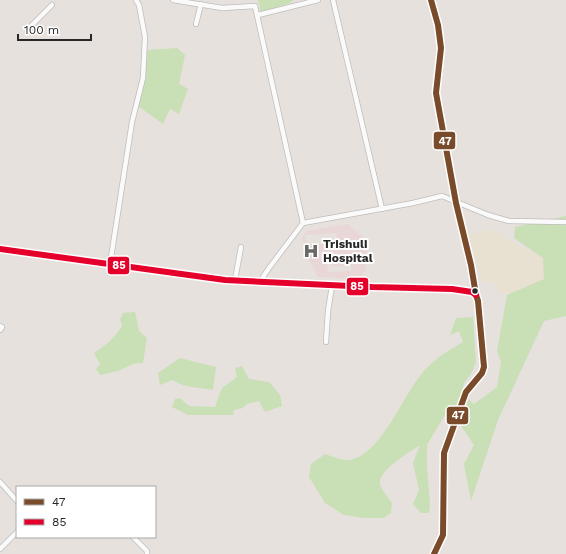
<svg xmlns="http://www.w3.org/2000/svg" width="566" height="554" font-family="'Work Sans',sans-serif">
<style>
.education{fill:#e8e0d1}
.medical{fill:#e8d7d6;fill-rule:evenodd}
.green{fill:#c9dfb6}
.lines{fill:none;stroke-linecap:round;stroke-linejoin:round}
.minor-casing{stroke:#bfbdbe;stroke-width:6}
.tertiary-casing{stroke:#bfbdbe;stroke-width:7}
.minor{stroke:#fbfafa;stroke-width:4.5}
.tertiary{stroke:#fbfafa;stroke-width:5.5}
.bus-1-casing{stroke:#fff;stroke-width:9}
.bus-2-casing{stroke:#fff;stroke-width:9}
.bus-1{stroke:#7a4b2a;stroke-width:6}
.bus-2{stroke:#e4002b;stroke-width:6}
.bus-dot{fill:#272727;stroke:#fff;stroke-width:1.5}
.labels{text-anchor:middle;stroke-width:4;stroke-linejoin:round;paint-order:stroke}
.poi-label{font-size:12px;font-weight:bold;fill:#272727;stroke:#fff;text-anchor:start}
.line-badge{stroke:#fff;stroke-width:1.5}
.badge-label{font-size:11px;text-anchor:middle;font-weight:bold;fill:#fff}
</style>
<rect width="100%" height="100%" fill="#e6e1dc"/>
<polygon class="education" points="493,229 503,237 543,258 544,279 507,295 505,293 500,294 492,282 482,282 469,235"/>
<path class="medical" d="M348,224L368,242L365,270L360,279L318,277L309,260L302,238L307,231ZM336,233L337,243L306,244L305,235ZM346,260H351V271L328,272L327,262L332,261V267L347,266Z"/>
<g class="green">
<polygon points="258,0 294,0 288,4 279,6 279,9 261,13"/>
<polygon points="177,48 185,55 179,84 188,89 179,114 170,109 163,124 138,106 142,94 147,50"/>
<path d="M566,216V316L544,321L498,420L471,501L464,464L474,445L449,408L427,445V467L430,504L429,513H421L413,504L419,490L413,463L420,445C410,452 378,470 380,484C382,491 388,497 392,503L391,513L384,518H364L344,515L325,503L309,477L311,464L325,454C332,456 342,461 349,460C380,456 402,398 420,376C431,361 447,351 463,342L459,331L450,335L456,318L473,317L476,362L471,374L464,383L462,393L474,404L497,387L501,362L497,351L507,295L544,279L543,258L514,238L515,227Z"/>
<path d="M135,312L139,331L147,338L143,363L133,364L118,371L100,375L96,369L100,364L94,353C105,346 115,338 122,326L120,319L123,313Z"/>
<path d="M180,358L216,367L213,390C197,387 185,388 172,380L160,385L158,373Z"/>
<polygon points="242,366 249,379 269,382 280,395 282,406 265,412 259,401 247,404 243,408 234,410 233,415 188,415 172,407 175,399 180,398 189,406 215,407 222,388 237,377 235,368"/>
</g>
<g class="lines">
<g class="minor-casing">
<g id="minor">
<polyline points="173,0 222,8 255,6 303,223"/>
<polyline points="333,0 382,209"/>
<polyline points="258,15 318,0"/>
<polyline points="196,24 201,4"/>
<polyline points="28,29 52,5"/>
<polyline points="0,249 225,280 372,287 452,289 472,292 476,295"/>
<polyline points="110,264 132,122 143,78 145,37 139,5 136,0"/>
<polyline points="235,280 241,247"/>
<polyline points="262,282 263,277 269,268 303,223 413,203 442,196 488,215 509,221 566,222"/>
<polyline points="0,326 2,327 0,330"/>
<polyline points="326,342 328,311 332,286"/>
<polyline points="0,482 17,501"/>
<polyline points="133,537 147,551 147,554"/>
<polyline points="0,549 17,532"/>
</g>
</g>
<g class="tertiary-casing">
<polyline id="tertiary" points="431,0 438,25 441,48 436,93 456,203 471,265 476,295 478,301 484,367 482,373 466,392 444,453 443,535 434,554"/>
</g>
<use href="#minor" class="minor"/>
<use href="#tertiary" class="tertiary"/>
<g class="bus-1-casing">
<polyline id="bus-1" points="431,0 438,25 441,48 436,93 456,203 471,265 476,295 478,301 484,367 482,373 466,392 444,453 443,535 434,554"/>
</g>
<g class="bus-2-casing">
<polyline id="bus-2" points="0,249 225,280 372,287 452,289 472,292 476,295"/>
</g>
<use href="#bus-1" class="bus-1"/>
<use href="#bus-2" class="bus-2"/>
</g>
<defs>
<g id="hospital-bare" transform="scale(1.2)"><path d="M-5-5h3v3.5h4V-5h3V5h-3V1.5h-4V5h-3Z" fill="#6a6866" stroke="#fff" stroke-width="2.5" paint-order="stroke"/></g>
</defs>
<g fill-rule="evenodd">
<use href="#hospital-bare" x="311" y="251"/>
</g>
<circle class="bus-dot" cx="475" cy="291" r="3.5"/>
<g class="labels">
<g class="poi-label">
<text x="323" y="248">Trishuli<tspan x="323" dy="14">Hospital</tspan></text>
</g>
</g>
<g class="line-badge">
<rect x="433" y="131" width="23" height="19" rx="4" fill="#7a4b2a"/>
<rect x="107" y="256" width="23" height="19" rx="4" fill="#e4002b"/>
<rect x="346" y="277" width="23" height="19" rx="4" fill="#e4002b"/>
<rect x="446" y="406" width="23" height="19" rx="4" fill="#7a4b2a"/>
</g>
<g class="badge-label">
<text x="445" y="145">47</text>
<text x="119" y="269">85</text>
<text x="357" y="290">85</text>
<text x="458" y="419">47</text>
</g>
<rect x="16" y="486" width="140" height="52" fill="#ffffff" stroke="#a9a9a9"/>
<rect x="24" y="499" width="20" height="6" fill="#7a4b2a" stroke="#a9a9a9"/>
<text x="52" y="506" font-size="12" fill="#272727">47</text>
<rect x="24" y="519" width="20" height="6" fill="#e4002b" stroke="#a9a9a9"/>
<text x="52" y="526" font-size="12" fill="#272727">85</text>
<path d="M18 34v6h73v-6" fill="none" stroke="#272727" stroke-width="2"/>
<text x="24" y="34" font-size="12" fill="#272727" stroke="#ffffff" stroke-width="3" paint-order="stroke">100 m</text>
</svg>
